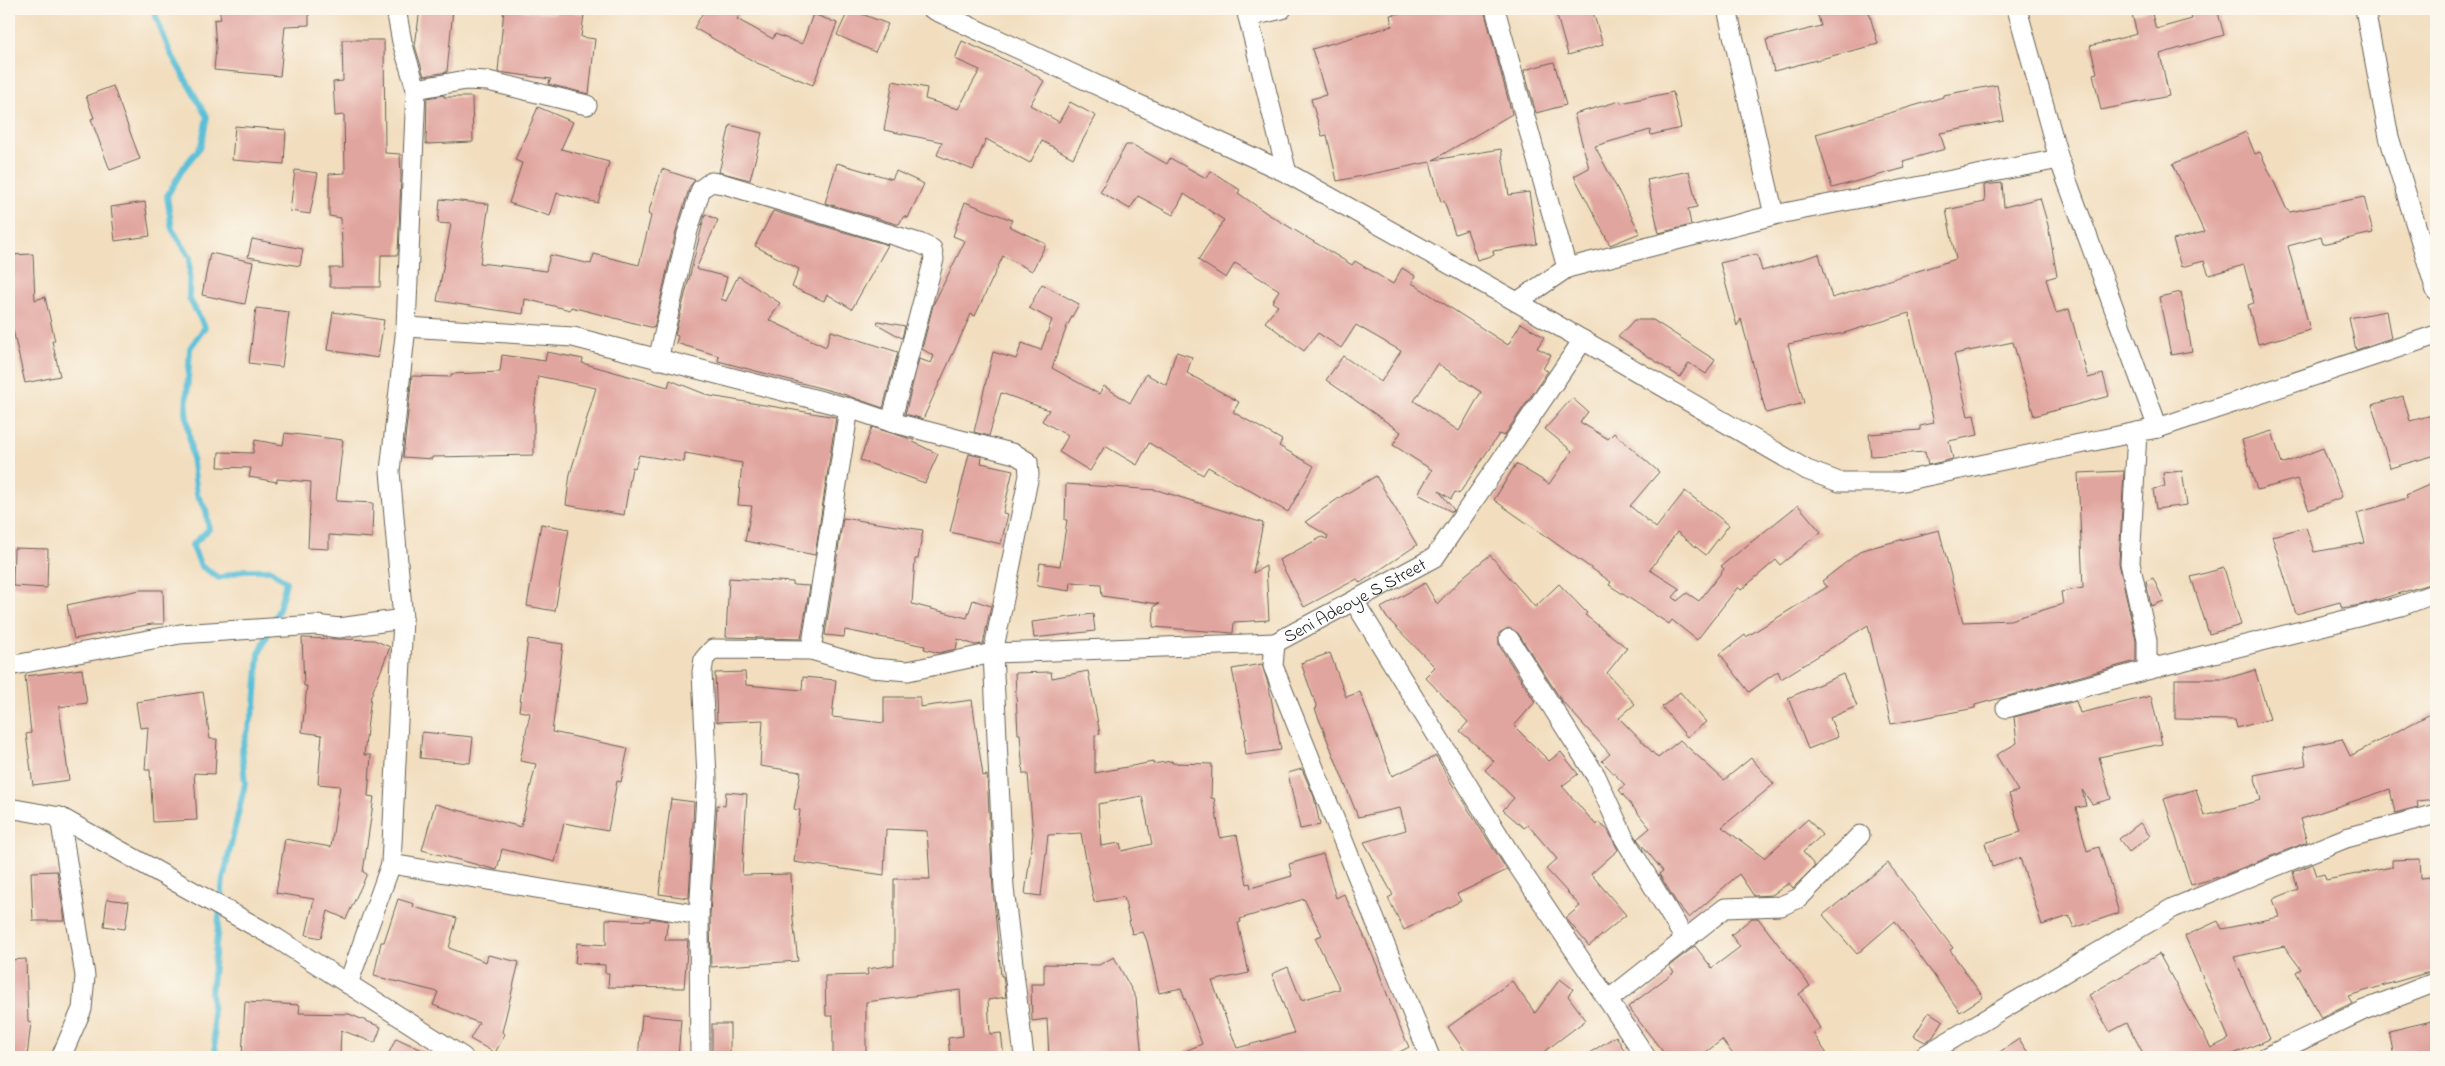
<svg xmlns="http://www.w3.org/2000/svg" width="2445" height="1066" font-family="'Indie Flower',sans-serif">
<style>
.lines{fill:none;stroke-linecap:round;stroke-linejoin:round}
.stream{stroke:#5abfd7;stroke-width:6}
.building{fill:#e1a59f;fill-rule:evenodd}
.minor-casing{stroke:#676055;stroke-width:21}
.minor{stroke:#fff;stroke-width:19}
.labels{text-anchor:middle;stroke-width:4;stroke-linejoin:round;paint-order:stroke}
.street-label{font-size:18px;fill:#1c1c1c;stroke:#fbf7ec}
</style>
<rect width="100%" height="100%" fill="#fbf7ec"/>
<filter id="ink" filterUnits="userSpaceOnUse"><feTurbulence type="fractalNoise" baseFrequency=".02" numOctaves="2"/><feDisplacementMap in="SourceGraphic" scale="10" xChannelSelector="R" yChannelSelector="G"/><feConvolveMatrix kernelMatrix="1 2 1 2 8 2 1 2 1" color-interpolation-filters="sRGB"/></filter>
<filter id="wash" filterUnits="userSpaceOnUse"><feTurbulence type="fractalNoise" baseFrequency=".0096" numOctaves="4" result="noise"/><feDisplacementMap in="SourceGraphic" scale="20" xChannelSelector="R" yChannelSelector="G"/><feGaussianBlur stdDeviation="1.12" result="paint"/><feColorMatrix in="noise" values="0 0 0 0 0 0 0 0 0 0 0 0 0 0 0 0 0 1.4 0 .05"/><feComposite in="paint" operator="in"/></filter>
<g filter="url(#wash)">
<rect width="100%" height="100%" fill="#f2debf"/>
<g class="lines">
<polyline class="stream" points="153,9 170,52 207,117 201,146 184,167 167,196 172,229 190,257 189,298 205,327 190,348 186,411 197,494 206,510 209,529 192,545 201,566 219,578 244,570 271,570 286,582 279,609 259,654 255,705 242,750 245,784 223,879 211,993 216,1057"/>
</g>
<g id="blocks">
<g class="building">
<polygon points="219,9 309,9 309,25 285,26 280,76 214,70 216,48 214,20 221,19"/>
<polygon points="420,9 453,9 447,72 424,76 415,46"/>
<polygon points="504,9 556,14 556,10 584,14 581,37 595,39 589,94 548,84 551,79 498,72"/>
<polygon points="705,9 743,9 737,19 773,39 775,34 802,44 813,14 837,23 813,85 757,63 694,28"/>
<polygon points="849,9 888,24 875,52 837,35"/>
<polygon points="1417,9 1484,9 1512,114 1433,160 1501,149 1509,195 1529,192 1537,244 1493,251 1494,255 1477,260 1467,230 1455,234 1444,201 1441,202 1430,162 1337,181 1327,135 1322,136 1311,99 1326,95 1312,49 1392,26 1390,15"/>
<polygon points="1555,9 1592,9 1603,45 1568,55"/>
<polygon points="1816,9 1868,9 1878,44 1774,71 1766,40 1821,26"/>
<polygon points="2189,9 2217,9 2224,35 2160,54 2169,96 2101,110 2093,74 2097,73 2090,46 2137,34 2132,14 2151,10 2156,29 2192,19"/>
<polygon points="342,40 384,40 385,153 400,154 401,176 398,255 381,255 380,287 330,287 330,268 343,268 341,218 329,216 329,174 345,173 344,115 335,116 333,82 343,81"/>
<polygon points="962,41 1028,70 1044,81 1030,105 1059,122 1070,102 1096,116 1073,158 1042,141 1030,163 986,139 973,170 937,155 942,142 884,130 893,81 927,88 925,99 958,109 980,70 955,59"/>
<polygon points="1554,62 1566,105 1536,113 1524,70"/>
<polygon points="1997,85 2004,121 1940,133 1945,149 1903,161 1905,168 1832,188 1816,134 1900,110 1943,97 1943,95"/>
<polygon points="113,86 140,159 110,170 91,119 94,118 86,96"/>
<polygon points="1673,92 1681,128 1651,135 1650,130 1595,146 1640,233 1610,245 1574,176 1589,168 1574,114 1620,101 1621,103"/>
<polygon points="444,95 444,97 472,97 473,142 426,144 427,98"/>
<polygon points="538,107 573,122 561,149 609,162 598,203 557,193 550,216 509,203 522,163 515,160"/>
<polygon points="730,125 762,133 750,180 719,172"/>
<polygon points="235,126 286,130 284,164 232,160"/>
<polygon points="2246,132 2255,154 2260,152 2287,210 2290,212 2364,197 2373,233 2323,244 2321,237 2288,246 2310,330 2258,344 2248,305 2254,303 2244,265 2209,275 2204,261 2181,267 2173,240 2204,232 2173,164"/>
<path d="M1126,145H1133L1167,164L1170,158L1206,178L1211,171L1240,190L1238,193L1268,214L1352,265L1355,261L1393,284L1402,268L1415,276L1412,283L1508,345L1521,323L1544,337L1537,348L1551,355L1543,369L1548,371L1504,436L1499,434L1459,494L1455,492L1451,499L1439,491L1454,510L1452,512L1418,494L1432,470L1393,445L1401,432L1326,380L1343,356L1381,382L1401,351L1356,325L1341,348L1318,333L1304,351L1265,322L1278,306L1272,302L1279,290L1235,263L1226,278L1198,260L1224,220L1184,194L1173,215L1138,196L1130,209L1100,192ZM1438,364L1481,392L1459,431L1414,401Z"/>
<polygon points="837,163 892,179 896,171 924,184 908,218 904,216 899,224 896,224 825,203"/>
<polygon points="662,169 695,180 690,186 676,231 654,328 571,307 570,310 525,299 523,314 437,301 451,224 438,223 440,199 489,204 480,263 546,271 550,255 591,264 594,254 639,265 651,216 648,214"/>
<polygon points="295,170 318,173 310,214 290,211"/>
<polygon points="1689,171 1697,207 1688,209 1691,225 1659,233 1647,180"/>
<polygon points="2002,183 2004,207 2040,198 2048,225 2057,276 2046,279 2056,313 2069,309 2088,378 2103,374 2109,396 2034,416 2013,342 1954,354 1968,416 1974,415 1978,435 1949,441 1953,459 1928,465 1925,452 1871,456 1869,434 1920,430 1920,426 1934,423 1909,313 1844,333 1788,344 1804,403 1766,413 1741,319 1737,326 1720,263 1757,254 1762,271 1819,254 1832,298 1956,259 1946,210 1985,202 1984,185"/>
<polygon points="145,202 150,236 115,241 111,207"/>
<polygon points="965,202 1012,220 1009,226 1046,244 1032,271 1003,256 975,316 971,314 923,419 905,414 919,359 931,363 934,356 922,349 933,305 965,241 953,236"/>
<polygon points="773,211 888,245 852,309 827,294 824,301 792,287 799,269 755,246"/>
<polygon points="705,214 718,220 696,269 727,277 721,299 726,301 738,276 780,303 769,320 826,347 831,331 898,352 883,408 843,394 718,361 719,356 676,343 678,336 675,335"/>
<polygon points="252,239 303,249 300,266 248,257"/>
<polygon points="210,253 253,262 245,304 202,295"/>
<polygon points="33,254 35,300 45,297 55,341 52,341 60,376 25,383 9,312 9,255"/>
<polygon points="1042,284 1079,304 1067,326 1052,368 1099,394 1104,386 1130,403 1146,374 1166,385 1176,352 1192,357 1187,373 1239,402 1233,412 1282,440 1279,446 1314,466 1288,512 1208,467 1203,475 1149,443 1137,465 1105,446 1090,471 1059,452 1068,436 1042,421 1049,410 1001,393 989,436 974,432 993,352 1016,359 1022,343 1041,350 1052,320 1029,308"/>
<polygon points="2181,292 2192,351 2171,355 2159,297"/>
<polygon points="256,308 289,312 282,367 249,363"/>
<polygon points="2386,311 2391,338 2356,350 2349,318"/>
<polygon points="333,312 384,320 378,358 327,350"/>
<polygon points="1634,320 1653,320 1715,360 1706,374 1689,363 1680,377 1618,337"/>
<polygon points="878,321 905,326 902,338 877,324"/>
<polygon points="547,352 583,359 582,363 668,387 670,380 710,396 836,417 815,555 745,541 752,506 738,505 742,463 685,453 684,462 639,455 635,468 632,467 624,515 566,505 570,474 596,388 538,376 534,411 534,455 432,457 432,459 403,457 412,376 451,377 451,374 500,372 502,355 545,361"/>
<polygon points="2403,396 2410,421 2436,414 2436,455 2390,468 2372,405"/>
<polygon points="1572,398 1588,412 1580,422 1608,439 1614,433 1659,472 1630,506 1656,528 1685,491 1729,525 1706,555 1677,532 1650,570 1680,589 1673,597 1677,601 1687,593 1699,601 1724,569 1721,566 1798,505 1821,532 1780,565 1776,560 1741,590 1738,587 1697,640 1672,620 1669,624 1609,585 1611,582 1494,500 1516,464 1549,484 1572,451 1545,429"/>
<polygon points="872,427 914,440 913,442 938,454 925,483 860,460"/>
<polygon points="2272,431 2282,464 2323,448 2342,497 2309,510 2297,479 2257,490 2242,440"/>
<polygon points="285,433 343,440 336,501 373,503 372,538 329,535 329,549 308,548 311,482 277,479 277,482 249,477 251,468 218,467 219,452 253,453 255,440 283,445"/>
<polygon points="969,454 982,457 981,463 1013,470 1003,513 1008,514 1001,544 950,532"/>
<polygon points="2124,471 2119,563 2136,641 2136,661 1975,705 1975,708 1891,724 1868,625 1781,679 1778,671 1749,692 1720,654 1745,635 1746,637 1827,587 1822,581 1862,550 1939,530 1963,622 2010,620 2063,604 2061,592 2083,588 2078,473"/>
<polygon points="2182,471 2187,505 2156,509 2153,489 2165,487 2163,473"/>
<polygon points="1376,476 1417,545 1360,583 1357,579 1304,607 1279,560 1322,537 1327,539 1328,536 1305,522 1339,498"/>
<polygon points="2436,482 2436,582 2361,605 2342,608 2340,602 2296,614 2272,536 2306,527 2314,552 2365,543 2357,513 2408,498 2406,495"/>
<polygon points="1066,484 1157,490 1263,523 1253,573 1266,566 1269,620 1234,622 1233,633 1153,627 1154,606 1159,604 1102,596 1101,584 1071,582 1070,591 1037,586 1040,563 1060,566 1067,520 1065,520"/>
<polygon points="843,518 923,530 918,559 915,559 912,604 967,618 973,600 991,606 983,644 975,645 958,639 956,649 939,653 924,649 925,646 845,630 844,637 825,635"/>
<polygon points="541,524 569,529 555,611 527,606"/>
<polygon points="14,548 48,549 47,588 13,586"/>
<polygon points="1490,555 1535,607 1559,584 1587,613 1585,615 1627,648 1607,673 1635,704 1619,718 1658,758 1680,740 1724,780 1751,758 1774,784 1722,827 1764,858 1808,819 1822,835 1803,852 1815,866 1793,888 1789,883 1772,895 1754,896 1739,874 1689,918 1676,902 1659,874 1663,871 1637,839 1650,828 1619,790 1625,785 1602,761 1610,754 1562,701 1518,633 1508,628 1499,633 1499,645 1535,702 1514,726 1549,761 1561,752 1578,774 1562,786 1596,825 1598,822 1608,830 1618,850 1591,874 1626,915 1589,946 1566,918 1580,906 1546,869 1557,859 1528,825 1524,828 1503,810 1514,798 1485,770 1494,761 1460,731 1468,722 1425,677 1435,667 1387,618 1381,608 1425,583 1437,604 1464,576"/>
<polygon points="2224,568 2241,625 2209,634 2191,577"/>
<polygon points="729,578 793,582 793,585 810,586 801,639 726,637"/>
<polygon points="2153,578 2164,601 2151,606 2146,581"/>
<polygon points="140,590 163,590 164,624 152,624 74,639 67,605"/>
<polygon points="1093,614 1095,631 1034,638 1032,622"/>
<polygon points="302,638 374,640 390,647 371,696 364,755 371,755 368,796 374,797 363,872 367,874 346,919 328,911 321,938 306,935 314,899 276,893 285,839 331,847 340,786 318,784 322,735 302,732 307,686 304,686"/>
<polygon points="528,639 563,644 552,732 628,748 621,782 617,781 608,831 564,823 555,862 502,849 497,870 422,850 435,804 521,827 536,764 520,761 530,713 519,711"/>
<polygon points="1330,653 1346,697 1360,692 1392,776 1436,756 1452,784 1507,870 1457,894 1461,901 1404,930 1388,898 1393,895 1364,842 1406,830 1400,808 1358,817 1315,709 1317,708 1301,663"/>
<polygon points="1262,664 1269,687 1281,750 1246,755 1244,739 1246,739 1232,669"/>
<polygon points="82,669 87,703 59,707 69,780 33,785 26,734 31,733 25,676"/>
<polygon points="2255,670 2270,719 2237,728 2235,720 2175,719 2175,679 2225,679"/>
<path d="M1088,671L1100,734L1095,735V773L1153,762V764L1172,761V763L1212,764L1211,798H1214L1220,838L1237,835L1247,884L1250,883L1251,888L1292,876L1289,864L1323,854L1336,898L1344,894L1356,918L1379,970H1378L1398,1023L1409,1047L1390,1057H1171L1202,1044L1181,988L1159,993L1147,941L1143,932L1132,934L1124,897L1094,902L1081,833L1048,835L1041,896L1025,894L1033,834L1028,774H1023L1020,734H1018L1015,673L1051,672L1052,678ZM1142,796L1152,844L1122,851L1120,843L1101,846L1098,804ZM1304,899L1322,935L1315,938L1340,989L1301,1000L1288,967L1272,974L1294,1033L1237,1048L1212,981L1249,973L1238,923L1241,922L1240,919Z"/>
<polygon points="745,672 746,685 802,690 803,677 836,680 832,717 884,723 884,697 920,697 920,707 972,700 983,776 987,775 993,889 1001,976 1003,976 1006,997 988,1000 990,1034 1001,1033 1004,1057 950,1057 948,1038 963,1036 960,990 866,1002 866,1057 833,1057 833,1016 826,1016 825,976 868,975 867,969 894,965 894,879 930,879 927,831 886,829 884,875 794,862 800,810 794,809 801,772 760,766 763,720 717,722 715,673"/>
<polygon points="1843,674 1857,706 1830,718 1838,737 1808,749 1788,698"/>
<polygon points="203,692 210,739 217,739 215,774 194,773 197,820 153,822 150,770 145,770 148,727 140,728 136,702"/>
<polygon points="1680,692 1706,722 1687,737 1662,707"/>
<polygon points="2151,696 2162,744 2099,757 2111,799 2092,804 2082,790 2086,806 2076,808 2087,851 2099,847 2119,913 2074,928 2069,916 2042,925 2020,858 1992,867 1985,843 2021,832 2009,794 2018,791 1996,755 2017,743 2014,717 2076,701 2080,713"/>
<polygon points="2436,711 2436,799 2417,801 2418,807 2395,813 2390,789 2300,819 2307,842 2222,876 2191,885 2164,799 2196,789 2204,816 2261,800 2254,775 2306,765 2303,747 2342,739 2350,756"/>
<polygon points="422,732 473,737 470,763 420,758"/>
<polygon points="1302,769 1314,797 1320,825 1300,829 1288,773"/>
<polygon points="726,792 747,794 742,875 791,874 793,920 798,961 711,967 710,915 717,805 725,806"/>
<polygon points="671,799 694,802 689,898 659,894"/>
<polygon points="2140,823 2150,836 2129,852 2119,839"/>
<polygon points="2420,859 2421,878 2433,877 2436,913 2436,970 2348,996 2352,1003 2321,1018 2296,972 2301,969 2284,946 2234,957 2270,1039 2226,1057 2145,1057 2127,1023 2110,1032 2089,995 2159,954 2211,1048 2229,1039 2185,936 2218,921 2222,929 2279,917 2273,899 2298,889 2293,872 2313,864 2317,876 2324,874 2326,880 2392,867 2392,860"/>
<polygon points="1888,863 1953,948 1950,950 1983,997 1960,1012 1895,921 1857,954 1823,915"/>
<polygon points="57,871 65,921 33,921 31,872"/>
<polygon points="107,899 129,902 125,929 104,926"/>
<polygon points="398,899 414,904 413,907 457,918 449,948 486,962 488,955 519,962 502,1032 505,1034 495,1053 470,1039 479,1023 433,1005 438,992 374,976 381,942 384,942"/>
<polygon points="650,918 668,921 665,940 688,940 684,988 608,987 609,973 605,973 605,965 575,963 577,943 606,945 606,919 650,921"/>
<polygon points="1752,918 1758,918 1810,986 1799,994 1820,1028 1813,1033 1829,1057 1735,1057 1722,1040 1699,1057 1667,1057 1628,1007 1674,972 1669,966 1695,946 1712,968 1740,947 1731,935"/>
<polygon points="1114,957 1136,998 1142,1057 1049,1057 1047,1019 1032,1021 1031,984 1044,984 1044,964 1099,965"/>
<polygon points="26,959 28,1021 31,1022 27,1057 9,1056 9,960"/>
<polygon points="1560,979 1573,989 1568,996 1586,1020 1537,1057 1469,1057 1448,1027 1512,981 1535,1013"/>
<polygon points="245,1002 300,1005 299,1013 349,1014 381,1027 375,1043 341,1030 340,1056 242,1057"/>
<polygon points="1929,1012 1943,1021 1933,1037 1925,1042 1914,1036"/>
<polygon points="642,1015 681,1019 678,1057 638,1057"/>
<polygon points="2436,1020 2436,1057 2394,1057 2389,1031"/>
<rect x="712" y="1024" width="18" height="33"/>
<polygon points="1616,1036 1628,1057 1583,1057"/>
<polygon points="396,1038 437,1057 387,1057"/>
<polygon points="2019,1039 2031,1057 1992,1057"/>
</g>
</g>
</g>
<g filter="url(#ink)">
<use href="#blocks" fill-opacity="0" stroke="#676055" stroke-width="1"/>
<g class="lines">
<g class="minor-casing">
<g id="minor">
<polyline points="932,9 1287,173"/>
<polyline points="1246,9 1287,173 1517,302 1807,470 1839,482 1899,482 2137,432 2158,428 2436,335"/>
<polyline points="1495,9 1567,268"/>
<polyline points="1727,9 1774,215"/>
<polyline points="2017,9 2059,159 2158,428"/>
<polyline points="2365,9 2389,137 2436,291"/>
<polyline points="1248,17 1282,9"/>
<polyline points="416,89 466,80 488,81 587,105"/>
<polyline points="1517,302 1567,268 1774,215 2059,159"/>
<polyline points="406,327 573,337 849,408 891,422 1015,454 1028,462 1029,475 993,653 1004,888 1024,1057"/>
<polyline points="658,360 687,234 701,189 711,182 724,184 919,243 932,249 934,259 891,422"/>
<polyline points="2137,432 2130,563 2147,640 2147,661 2158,667 2401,606 2436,593"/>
<polyline points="1354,601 1512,857 1646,1057"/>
<polyline points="1509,639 1596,776 1624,838 1685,939"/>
<polyline points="811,650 849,408"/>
<polyline points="9,666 180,634 316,625 339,628 403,619"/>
<polyline points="2006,708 2158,667"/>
<polyline points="9,808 60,817 276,938 463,1057"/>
<polyline points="60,817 85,976 82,1009 61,1057"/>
<polyline points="391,864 699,915"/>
<polyline points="348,984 391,864 403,619 390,471 406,327 416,89 402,42 396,9"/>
<polyline points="1608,1000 1725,908 1781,906 1799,898 1860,835"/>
<polyline points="700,1057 699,915 707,778 702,672 704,659 713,649 811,650 872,668 908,671 993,653 1275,643"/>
<path id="s1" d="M1430,1057L1273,666L1275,643L1435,557L1583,340"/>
<polyline points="1922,1057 2173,908 2346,838 2436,814"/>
<polyline points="2266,1057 2364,1010 2436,982"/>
</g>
</g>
<use href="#minor" class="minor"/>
</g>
</g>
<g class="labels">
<g class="street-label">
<text dy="6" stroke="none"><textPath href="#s1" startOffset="535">Seni Adeoye S Street</textPath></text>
</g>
</g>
<rect width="2445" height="1066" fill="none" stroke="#fbf7ec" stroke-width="30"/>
</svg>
